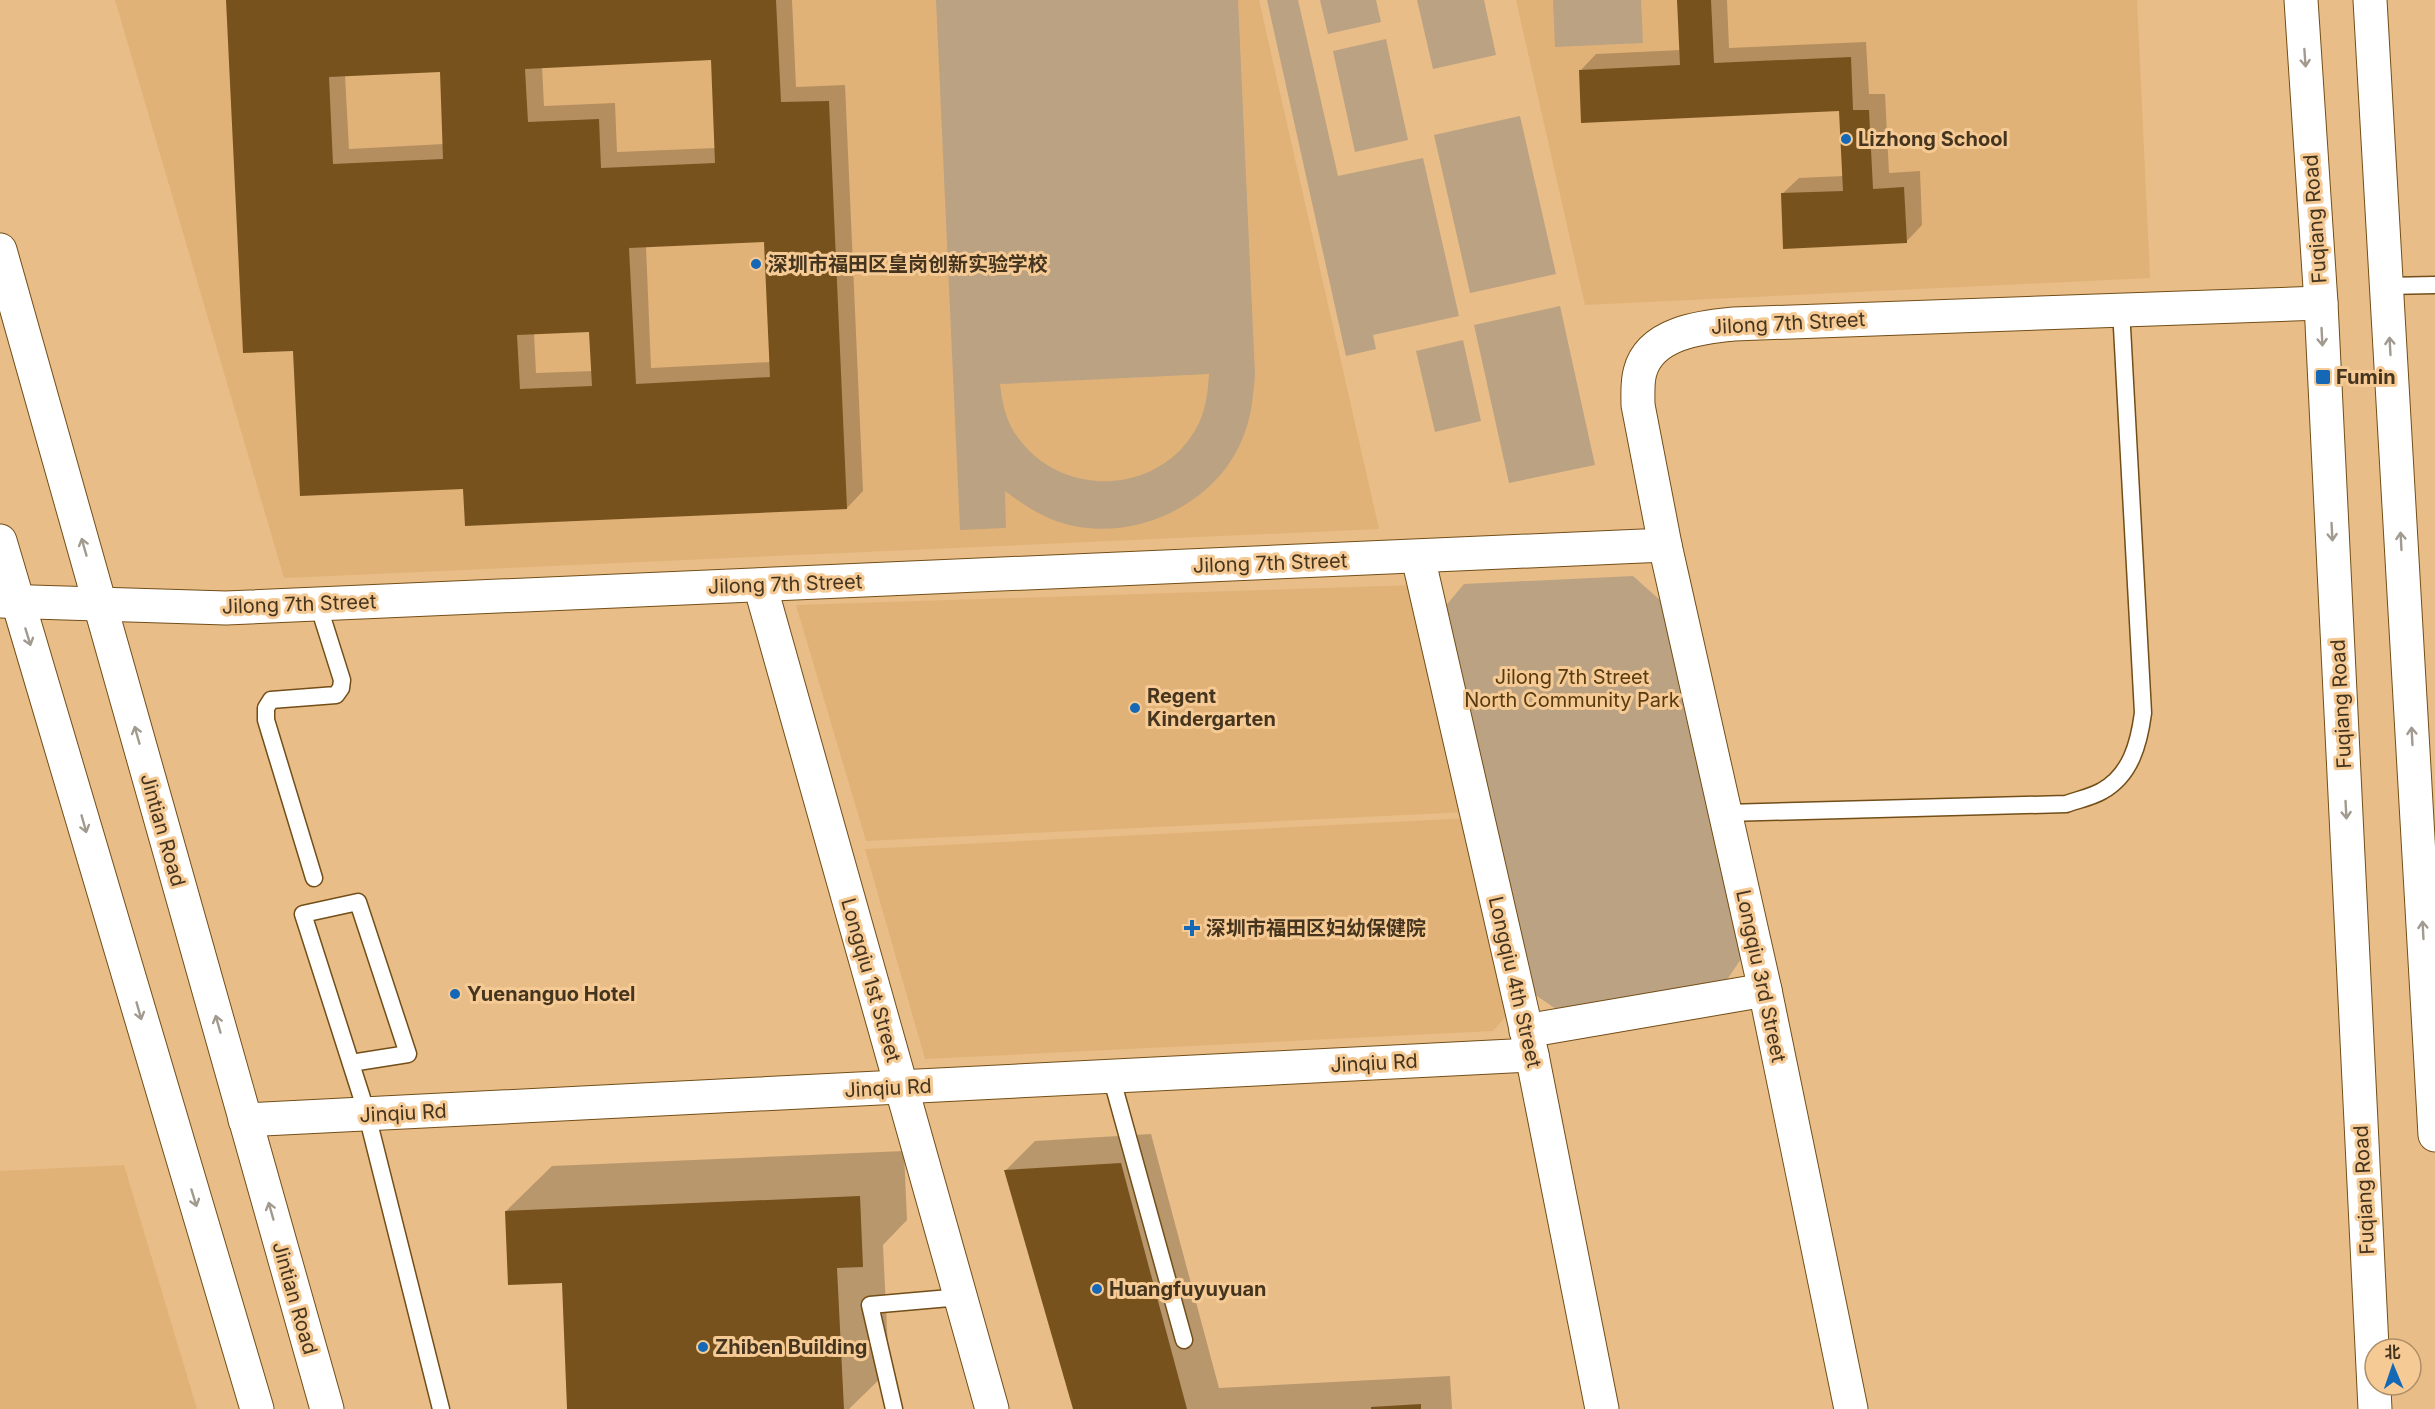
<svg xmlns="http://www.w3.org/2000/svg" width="2435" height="1409" font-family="Inter,'Noto Sans SC',sans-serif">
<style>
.built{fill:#e1b277}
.green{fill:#bba283;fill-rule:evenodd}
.shadow{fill:#0003;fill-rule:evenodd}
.building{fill:#78521d;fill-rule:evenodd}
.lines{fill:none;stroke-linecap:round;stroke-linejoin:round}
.lane-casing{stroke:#734e18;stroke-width:19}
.street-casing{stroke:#734e18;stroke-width:35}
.primary-casing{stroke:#734e18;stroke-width:35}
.lane{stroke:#fff;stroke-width:16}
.street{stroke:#fff;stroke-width:33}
.primary{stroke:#fff;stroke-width:33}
.oneway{stroke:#a29a8e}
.poi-dot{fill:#1468b6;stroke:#f5ca95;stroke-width:2}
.labels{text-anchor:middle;stroke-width:6;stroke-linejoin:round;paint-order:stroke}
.poi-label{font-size:20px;font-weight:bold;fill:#45341e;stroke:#f5ca95;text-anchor:start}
.street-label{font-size:20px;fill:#45341e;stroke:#f5ca95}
.park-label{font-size:20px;fill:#573a10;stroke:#f5ca95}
</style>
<rect width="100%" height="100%" fill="#e8bd88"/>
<g class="built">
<polygon points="115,0 1259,0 1379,529 284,578"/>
<polygon points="1516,0 2137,0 2150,278 1585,305"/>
<polygon points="1416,585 1468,812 866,841 796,605"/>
<polygon points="1471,818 1513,1008 1493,1031 925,1059 865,849"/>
<polygon points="124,1165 197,1409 0,1409 0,1171"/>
</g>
<g class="green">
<path d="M936,0H1238L1255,375C1253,398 1251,420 1241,442C1212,509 1125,546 1056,521C1037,514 1021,503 1005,491L1006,528L960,530ZM1209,374C1208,391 1206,408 1199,423C1163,497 1058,501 1014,432C1005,417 1002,401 1000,384Z"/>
<polygon points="1267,0 1298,0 1338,176 1423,158 1459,316 1373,335 1376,349 1346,356"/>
<polygon points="1320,0 1376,0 1381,22 1328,34"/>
<polygon points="1417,0 1484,0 1496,55 1433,69"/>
<polygon points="1553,0 1641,0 1643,43 1555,47"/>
<polygon points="1386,39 1408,140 1355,152 1333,51"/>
<polygon points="1520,116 1556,274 1470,293 1434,135"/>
<polygon points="1560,306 1595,465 1509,483 1474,325"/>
<polygon points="1463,340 1481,421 1435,432 1416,351"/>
<polygon points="1633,576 1662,602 1743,956 1722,987 1565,1015 1534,994 1443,609 1464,584"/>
</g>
<g class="shadow">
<path d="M228,0H792L796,87L845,85L863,491L847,508L465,487L294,349ZM712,58L716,148L617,152L615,103L544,106L542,66ZM441,71L444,144L349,149L345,75ZM765,241L771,362L651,368L646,246ZM591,331L593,371L536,373L534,333Z"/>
<polygon points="1678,0 1727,0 1729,48 1866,42 1869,94 1885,94 1889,173 1920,171 1922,225 1906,242 1782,194 1799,178 1844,176 1840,109 1580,71 1596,54 1681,50"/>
<polygon points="1151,1134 1219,1388 1450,1376 1452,1409 1075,1409 1006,1170 1035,1141"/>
<polygon points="904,1151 907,1220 883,1245 889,1370 849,1409 569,1409 563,1282 506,1211 552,1166"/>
</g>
<g class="building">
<path d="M226,0H776L781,102L829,101L847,509L465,526L463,489L300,496L293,351L243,353ZM711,60L715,163L601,168L599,119L528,122L525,69ZM440,72L443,159L333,164L329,77ZM764,242L770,377L636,384L629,248ZM589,332L592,386L520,389L517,335Z"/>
<polygon points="1677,0 1711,0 1714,63 1851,57 1853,110 1869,110 1873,189 1904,187 1907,243 1783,249 1781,193 1843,191 1839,111 1581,123 1579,70 1680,65"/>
<polygon points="1121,1163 1187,1409 1073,1409 1004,1170"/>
<polygon points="860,1196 863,1267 837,1268 844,1409 567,1409 562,1283 508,1285 505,1211"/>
<polygon points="1421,1404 1421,1409 1371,1409 1371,1407"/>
</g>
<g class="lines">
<g class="lane-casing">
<g id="lane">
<polyline points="2386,286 2435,285"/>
<path d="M1726,813L2066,804C2077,800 2092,797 2102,791C2131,775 2139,743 2143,713L2121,309"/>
<polyline points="314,878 266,720 266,708 271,700 336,695 341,688 342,680 318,604"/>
<polyline points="351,1063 408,1054 358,902 303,914 361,1095 367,1115 441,1409"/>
<polyline points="1111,1076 1184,1340"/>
<polyline points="894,1409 870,1305 961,1297"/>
</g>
</g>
<g class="street-casing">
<g id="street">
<polyline points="1665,545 1765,990 1851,1409"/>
<polyline points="1418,557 1532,1055 1602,1409"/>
<polyline points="760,585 992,1409"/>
<path d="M0,601L226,608L1665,545L1638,405C1638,394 1637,383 1640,372C1650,333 1701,327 1734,324L2321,303"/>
<polyline points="1526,1031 1765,990"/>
<polyline points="245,1120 1532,1055"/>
</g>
</g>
<g class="primary-casing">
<g id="primary">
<polyline points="2301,0 2321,303 2375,1409"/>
<polyline points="2370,0 2435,1135"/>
<polyline points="0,250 327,1409"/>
<polyline points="0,541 257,1409"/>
</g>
</g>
<use href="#lane" class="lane"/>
<use href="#street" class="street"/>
<use href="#primary" class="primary"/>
</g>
<defs><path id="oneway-shaft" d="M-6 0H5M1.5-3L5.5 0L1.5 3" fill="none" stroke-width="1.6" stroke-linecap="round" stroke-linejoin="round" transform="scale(1.5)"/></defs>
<g class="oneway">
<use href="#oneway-shaft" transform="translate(2305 58) rotate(86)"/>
<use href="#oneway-shaft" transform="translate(2322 337) rotate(87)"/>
<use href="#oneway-shaft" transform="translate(2390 346) rotate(-93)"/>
<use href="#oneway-shaft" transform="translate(2332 532) rotate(87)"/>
<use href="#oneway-shaft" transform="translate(2401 541) rotate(-93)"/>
<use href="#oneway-shaft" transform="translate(84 547) rotate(-106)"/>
<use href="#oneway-shaft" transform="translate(28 637) rotate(73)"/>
<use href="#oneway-shaft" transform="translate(137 735) rotate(-106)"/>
<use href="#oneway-shaft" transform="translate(2412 736) rotate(-93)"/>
<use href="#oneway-shaft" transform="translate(2346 810) rotate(87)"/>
<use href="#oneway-shaft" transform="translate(84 824) rotate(74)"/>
<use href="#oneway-shaft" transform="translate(2423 930) rotate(-93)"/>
<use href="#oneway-shaft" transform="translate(139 1011) rotate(74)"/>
<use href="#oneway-shaft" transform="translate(218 1024) rotate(-106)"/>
<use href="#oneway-shaft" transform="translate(194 1198) rotate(73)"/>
<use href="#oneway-shaft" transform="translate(271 1211) rotate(-106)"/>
</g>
<g class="poi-dot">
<circle cx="1846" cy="139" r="6"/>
<circle cx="756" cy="264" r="6"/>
<rect x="2315" y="369" width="16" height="16" rx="3"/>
<circle cx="1135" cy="708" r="6"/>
<path d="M1189 919h6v6h6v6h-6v6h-6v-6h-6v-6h6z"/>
<circle cx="455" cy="994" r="6"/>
<circle cx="1097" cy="1289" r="6"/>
<circle cx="703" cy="1347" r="6"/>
</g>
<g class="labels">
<g class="poi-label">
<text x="1858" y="146">Lizhong School</text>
<text x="768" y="271">深圳市福田区皇岗创新实验学校</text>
<text x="2336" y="384">Fumin</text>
<text x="1147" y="703">Regent<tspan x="1147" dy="23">Kindergarten</tspan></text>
<text x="1206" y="935">深圳市福田区妇幼保健院</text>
<text x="467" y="1001">Yuenanguo Hotel</text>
<text x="1109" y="1296">Huangfuyuyuan</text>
<text x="715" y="1354">Zhiben Building</text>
</g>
<g class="street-label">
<text transform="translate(2315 219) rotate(-94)" y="7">Fuqiang Road</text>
<text transform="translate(1788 323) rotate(-3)" y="7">Jilong 7th Street</text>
<text transform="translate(1270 563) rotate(-2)" y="7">Jilong 7th Street</text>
<text transform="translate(785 584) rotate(-2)" y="7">Jilong 7th Street</text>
<text transform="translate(299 604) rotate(-2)" y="7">Jilong 7th Street</text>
<text transform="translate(2341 704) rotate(-93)" y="7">Fuqiang Road</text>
<text transform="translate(163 830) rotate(74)" y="7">Jintian Road</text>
<text transform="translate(1761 976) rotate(78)" y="7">Longqiu 3rd Street</text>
<text transform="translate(871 980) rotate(74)" y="7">Longqiu 1st Street</text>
<text transform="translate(1515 982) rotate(77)" y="7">Longqiu 4th Street</text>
<text transform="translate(1374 1063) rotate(-3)" y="7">Jinqiu Rd</text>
<text transform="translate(888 1088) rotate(-3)" y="7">Jinqiu Rd</text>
<text transform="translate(403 1113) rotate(-3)" y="7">Jinqiu Rd</text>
<text transform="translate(2364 1190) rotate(-93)" y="7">Fuqiang Road</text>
<text transform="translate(295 1298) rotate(74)" y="7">Jintian Road</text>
</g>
<g class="park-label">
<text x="1572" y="684">Jilong 7th Street<tspan x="1572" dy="23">North Community Park</tspan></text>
</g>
</g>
<g transform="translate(2393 1367) rotate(358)"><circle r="28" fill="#f5ca95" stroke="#af8e65" stroke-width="1.5"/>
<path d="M0-4.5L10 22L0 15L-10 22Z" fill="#1468b6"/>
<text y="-9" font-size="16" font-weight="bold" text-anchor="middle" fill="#45341e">北</text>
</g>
</svg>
